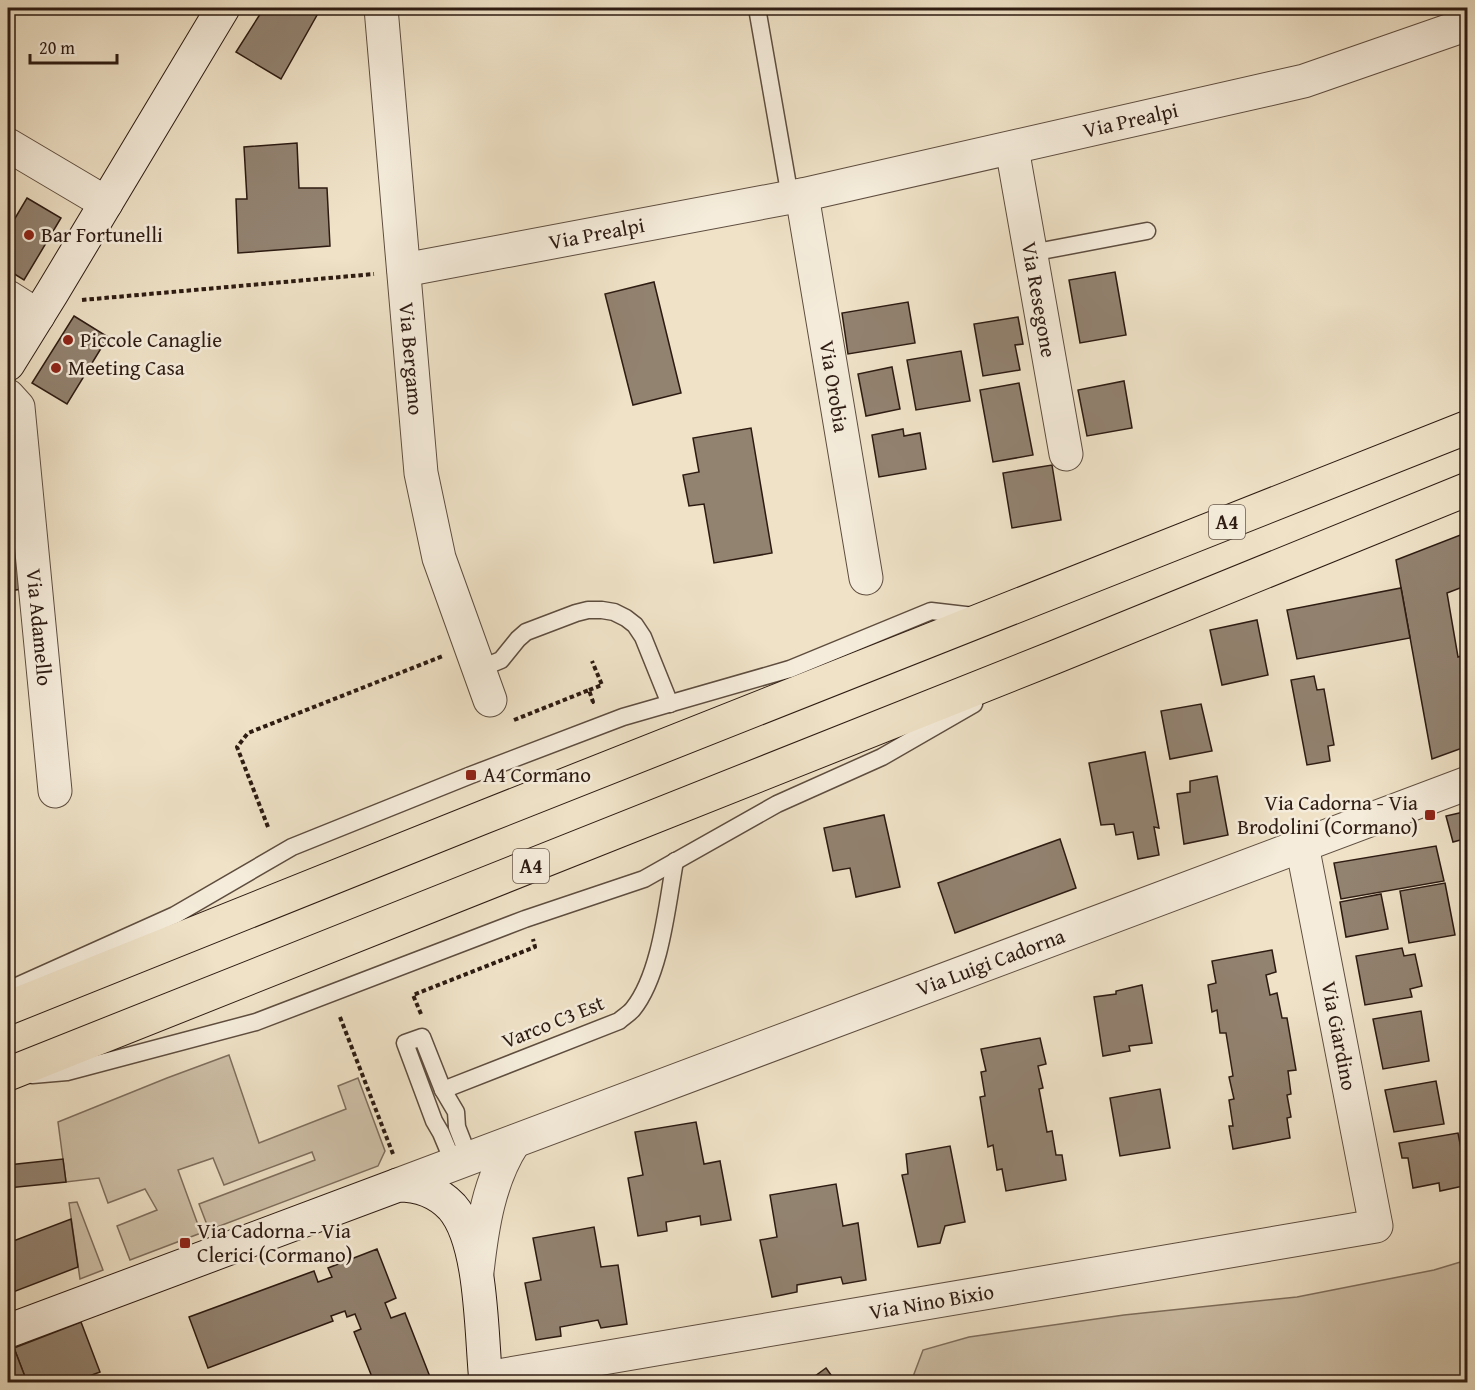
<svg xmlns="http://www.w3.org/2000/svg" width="1475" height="1390" font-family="'Gentium Book Plus',serif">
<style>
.green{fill:#cec0a8;stroke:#7e6e5d;stroke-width:1.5}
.building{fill:#928270;stroke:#2d1b12;stroke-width:1.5}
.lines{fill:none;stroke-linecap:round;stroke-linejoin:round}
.lane-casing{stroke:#5e4d3f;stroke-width:19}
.street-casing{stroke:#5e4d3f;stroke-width:35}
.secondary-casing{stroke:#2d1b12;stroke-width:35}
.highway-casing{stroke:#2d1b12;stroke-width:35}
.path{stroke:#2d1b12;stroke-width:4;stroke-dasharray:4.5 3;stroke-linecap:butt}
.lane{stroke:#f5ecdb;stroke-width:16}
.street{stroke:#f5ecdb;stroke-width:33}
.secondary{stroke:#f5ecdb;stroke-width:33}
.highway{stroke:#efe2c7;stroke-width:33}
.poi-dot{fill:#8f2418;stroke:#f5ecdb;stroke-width:2}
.labels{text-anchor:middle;stroke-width:5;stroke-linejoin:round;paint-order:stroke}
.shield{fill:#f5ecdb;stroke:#695a4e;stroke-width:1.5}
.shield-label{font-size:20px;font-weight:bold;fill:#2d1b12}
.street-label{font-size:21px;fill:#2d1b12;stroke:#f5ecdb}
.poi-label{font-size:21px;fill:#2d1b12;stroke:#f5ecdb;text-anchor:start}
</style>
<rect width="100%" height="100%" fill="#efe2c7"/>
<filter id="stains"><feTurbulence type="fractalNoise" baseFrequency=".00333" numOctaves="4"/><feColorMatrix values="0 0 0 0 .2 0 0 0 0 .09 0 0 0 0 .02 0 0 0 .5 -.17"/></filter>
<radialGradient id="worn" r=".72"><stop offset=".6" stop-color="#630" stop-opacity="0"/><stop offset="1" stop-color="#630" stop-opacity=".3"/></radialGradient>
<g class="green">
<polygon points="229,1055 259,1143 346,1109 338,1086 358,1078 385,1151 378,1166 209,1230 199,1204 315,1160 312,1152 224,1185 213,1158 178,1170 201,1233 130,1260 117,1226 157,1210 145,1189 108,1203 99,1178 66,1182 58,1122 167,1078"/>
<polygon points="77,1202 103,1270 80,1279 69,1203"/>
<polygon points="1467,1260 1467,1382 911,1382 923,1350 969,1337 1124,1315 1297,1297 1434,1270"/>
</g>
<g class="building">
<polygon points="264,8 321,8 281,79 236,52"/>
<polygon points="297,143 299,188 327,188 330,246 238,253 236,199 247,199 244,147"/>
<polygon points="27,198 61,218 24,280 8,270 8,230"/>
<polygon points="1115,272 1126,335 1080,343 1069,280"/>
<polygon points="654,282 681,393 633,405 605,294"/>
<polygon points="908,302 915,343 848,354 842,313"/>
<polygon points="74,316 108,337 67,404 32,383"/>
<polygon points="1018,317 1023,344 1015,345 1020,370 983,376 974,324"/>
<polygon points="961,351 970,401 916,410 907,360"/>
<polygon points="892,367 900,409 866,416 858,374"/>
<polygon points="1124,381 1132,428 1087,436 1078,390"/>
<polygon points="1019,383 1033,455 993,462 980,390"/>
<polygon points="751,428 772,553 714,563 704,504 689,506 683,475 699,472 693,438"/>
<polygon points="903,429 904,436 920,433 926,469 879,477 872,435"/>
<polygon points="1052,465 1061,520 1012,528 1003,473"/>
<polygon points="17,532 23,589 8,591 8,533"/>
<polygon points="1468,532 1468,585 1447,593 1458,657 1468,654 1468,746 1432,759 1396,560"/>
<polygon points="1401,588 1410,638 1297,659 1287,610"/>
<polygon points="1257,620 1268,675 1222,685 1210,630"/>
<polygon points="1314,676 1317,690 1324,689 1334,745 1328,746 1330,761 1307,765 1291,680"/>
<polygon points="1201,704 1212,751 1170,759 1161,711"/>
<polygon points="1145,752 1159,828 1154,827 1159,855 1138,859 1133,832 1116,835 1114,824 1101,825 1089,763"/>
<polygon points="1217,776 1228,835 1184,844 1177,794 1190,792 1190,781"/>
<polygon points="1468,811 1468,838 1453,842 1446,816"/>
<polygon points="884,815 900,887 856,897 850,868 833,871 824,828"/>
<polygon points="1060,839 1076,888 955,933 938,883"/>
<polygon points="1436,846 1444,881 1341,899 1334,863"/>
<polygon points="1445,883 1455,935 1409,943 1400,891"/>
<polygon points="1381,894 1388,929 1346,937 1340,902"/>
<polygon points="1468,907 1468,931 1463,908"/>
<polygon points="1402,948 1404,956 1415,954 1422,986 1410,989 1412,997 1365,1005 1356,956"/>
<polygon points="1272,950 1276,972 1266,975 1270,995 1277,993 1282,1018 1287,1018 1296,1070 1288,1071 1291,1094 1287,1095 1291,1117 1287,1118 1290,1138 1233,1149 1229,1126 1233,1126 1229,1100 1234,1099 1229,1077 1233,1076 1226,1033 1220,1033 1217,1010 1212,1012 1208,985 1216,983 1212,961"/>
<polygon points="1142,985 1152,1043 1129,1046 1130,1051 1103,1056 1094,997 1116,994 1116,991"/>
<polygon points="1421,1011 1429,1061 1383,1069 1373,1019"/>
<polygon points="1040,1038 1046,1064 1038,1066 1043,1088 1039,1089 1047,1132 1052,1131 1056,1155 1062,1155 1066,1180 1006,1191 1002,1169 997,1170 993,1145 988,1147 980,1097 985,1096 981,1072 986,1071 981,1049"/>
<polygon points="1436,1081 1444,1124 1394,1132 1385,1090"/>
<polygon points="1160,1089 1170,1148 1120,1156 1110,1098"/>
<polygon points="696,1122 704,1164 720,1161 731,1220 701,1225 700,1216 666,1222 667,1231 638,1236 628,1178 643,1175 635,1132"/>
<polygon points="1458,1133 1468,1185 1440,1191 1439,1183 1413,1188 1408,1158 1402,1158 1399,1143"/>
<polygon points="950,1146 965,1222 945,1226 940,1243 918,1247 902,1175 908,1174 906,1154"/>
<polygon points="63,1159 66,1182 8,1188 8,1165"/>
<polygon points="836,1184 843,1226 858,1223 866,1280 843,1284 841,1277 797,1285 797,1292 772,1297 760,1240 777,1237 770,1195"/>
<polygon points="71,1219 78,1267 8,1294 8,1243"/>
<polygon points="594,1227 601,1267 618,1265 627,1324 601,1328 598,1320 560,1327 561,1336 536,1340 525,1283 541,1280 533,1238"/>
<polygon points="377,1249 396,1298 385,1303 391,1318 405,1313 432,1382 374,1382 354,1332 361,1329 355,1314 347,1317 345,1311 331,1316 333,1321 208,1368 189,1317 314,1271 318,1282 332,1277 328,1268"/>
<polygon points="81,1322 100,1372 73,1382 27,1382 14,1348"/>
<polygon points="14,1348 27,1382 8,1382 8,1350"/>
<polygon points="826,1368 836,1382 807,1382"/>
</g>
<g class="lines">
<g class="lane-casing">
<g id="lane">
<polyline points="757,8 790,197"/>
<polyline points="1031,253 1147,231"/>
<polyline points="479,669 501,660 518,639 526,632 576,613 588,610 602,610 614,612 626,618 635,625 643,637 670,704"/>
<polyline points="8,990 175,915 292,847 471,775 623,717 790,669 931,611 974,616"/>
<polyline points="32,1075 67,1072 256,1022 525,919 644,879 777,804 882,757 974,704"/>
<path d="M443,1090L619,1021C623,1017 629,1014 633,1009C661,974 667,905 675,861"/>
<polyline points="454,1164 441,1133 434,1121 405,1043 422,1037 443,1090 456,1112 457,1127 469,1158"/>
</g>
</g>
<g class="street-casing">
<g id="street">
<path id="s1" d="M381,8L421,473L439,558L490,700"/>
<polyline points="8,145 106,203"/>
<path id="s2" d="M1012,148L1066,454"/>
<path id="s3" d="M802,195L866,578"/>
<path id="s4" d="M404,270L802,195L1304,81L1468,24"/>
<polyline points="8,297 38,316"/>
<path id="s5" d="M8,396L18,407L55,791"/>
<path id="s6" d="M398,1185L1468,783"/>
<path d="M477,1272C482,1227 489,1180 514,1142"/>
<path id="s7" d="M486,1378L1376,1226L1302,845"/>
</g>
</g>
<g class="secondary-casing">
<g id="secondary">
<polyline points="8,364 52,293 223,8"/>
<path d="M8,1331L398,1185C418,1185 438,1192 452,1207C483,1242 481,1336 486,1382"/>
</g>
</g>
<g class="highway-casing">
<g id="highway">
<polyline points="8,1008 484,817 1468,427"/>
<polyline points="8,1074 1055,657 1468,489"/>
</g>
</g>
<g class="path">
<polyline points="82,300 374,274"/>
<polyline points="589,690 602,685 592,661"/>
<polyline points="514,720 589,690 593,702 591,702"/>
<polyline points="268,827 237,747 248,733 443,656"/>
<polyline points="421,1014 413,995 535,947 533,939"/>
<polyline points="340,1017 393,1154"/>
</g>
<use href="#lane" class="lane"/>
<use href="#street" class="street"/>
<use href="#secondary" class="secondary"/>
<use href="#highway" class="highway"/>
</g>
<g class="poi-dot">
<circle cx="29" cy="235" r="6"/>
<circle cx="68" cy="340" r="6"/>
<circle cx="56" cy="368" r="6"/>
<rect x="465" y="769" width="12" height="12" rx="3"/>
<rect x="1424" y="809" width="12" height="12" rx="3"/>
<rect x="179" y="1237" width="12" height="12" rx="3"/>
</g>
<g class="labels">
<g class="shield">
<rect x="1209" y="505" width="36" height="34" rx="4.5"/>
<rect x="513" y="849" width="36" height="34" rx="4.5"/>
</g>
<g class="shield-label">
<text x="1227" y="529">A4</text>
<text x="531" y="873">A4</text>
</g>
<g class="street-label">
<text dy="7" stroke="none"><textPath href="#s4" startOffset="742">Via Prealpi</textPath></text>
<text dy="7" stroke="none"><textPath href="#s4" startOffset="196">Via Prealpi</textPath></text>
<text dy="7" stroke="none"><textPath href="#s2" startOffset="154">Via Resegone</textPath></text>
<text dy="7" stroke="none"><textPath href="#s1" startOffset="352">Via Bergamo</textPath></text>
<text dy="7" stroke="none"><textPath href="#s3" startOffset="194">Via Orobia</textPath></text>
<text dy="7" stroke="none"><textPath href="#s5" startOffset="236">Via Adamello</textPath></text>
<text dy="7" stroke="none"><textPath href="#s6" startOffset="633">Via Luigi Cadorna</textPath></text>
<text transform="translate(553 1022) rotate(-22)" y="7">Varco C3 Est</text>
<text transform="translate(1339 1036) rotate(79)" y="7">Via Giardino</text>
<text dy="7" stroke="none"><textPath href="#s7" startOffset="452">Via Nino Bixio</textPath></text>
</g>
<g class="poi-label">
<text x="41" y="242">Bar Fortunelli</text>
<text x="80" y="347">Piccole Canaglie</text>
<text x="68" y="375">Meeting Casa</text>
<text x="483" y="782">A4 Cormano</text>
<text x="1418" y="810" text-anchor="end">Via Cadorna - Via<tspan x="1418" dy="24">Brodolini (Cormano)</tspan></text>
<text x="197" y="1238">Via Cadorna - Via<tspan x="197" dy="24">Clerici (Cormano)</tspan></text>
</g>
</g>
<rect width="1475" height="1390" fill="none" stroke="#efe2c7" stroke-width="30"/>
<rect x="9" y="9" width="1457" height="1372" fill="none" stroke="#2d1b12" stroke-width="3"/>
<rect x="15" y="15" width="1445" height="1360" fill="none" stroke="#2d1b12" stroke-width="1.5"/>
<path d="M30 54v9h87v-9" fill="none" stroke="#2d1b12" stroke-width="3"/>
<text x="39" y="54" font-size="18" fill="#2d1b12" stroke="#f5ecdb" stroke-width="4.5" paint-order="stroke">20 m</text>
<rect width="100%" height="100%" filter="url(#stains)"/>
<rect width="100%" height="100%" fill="url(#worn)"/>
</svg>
